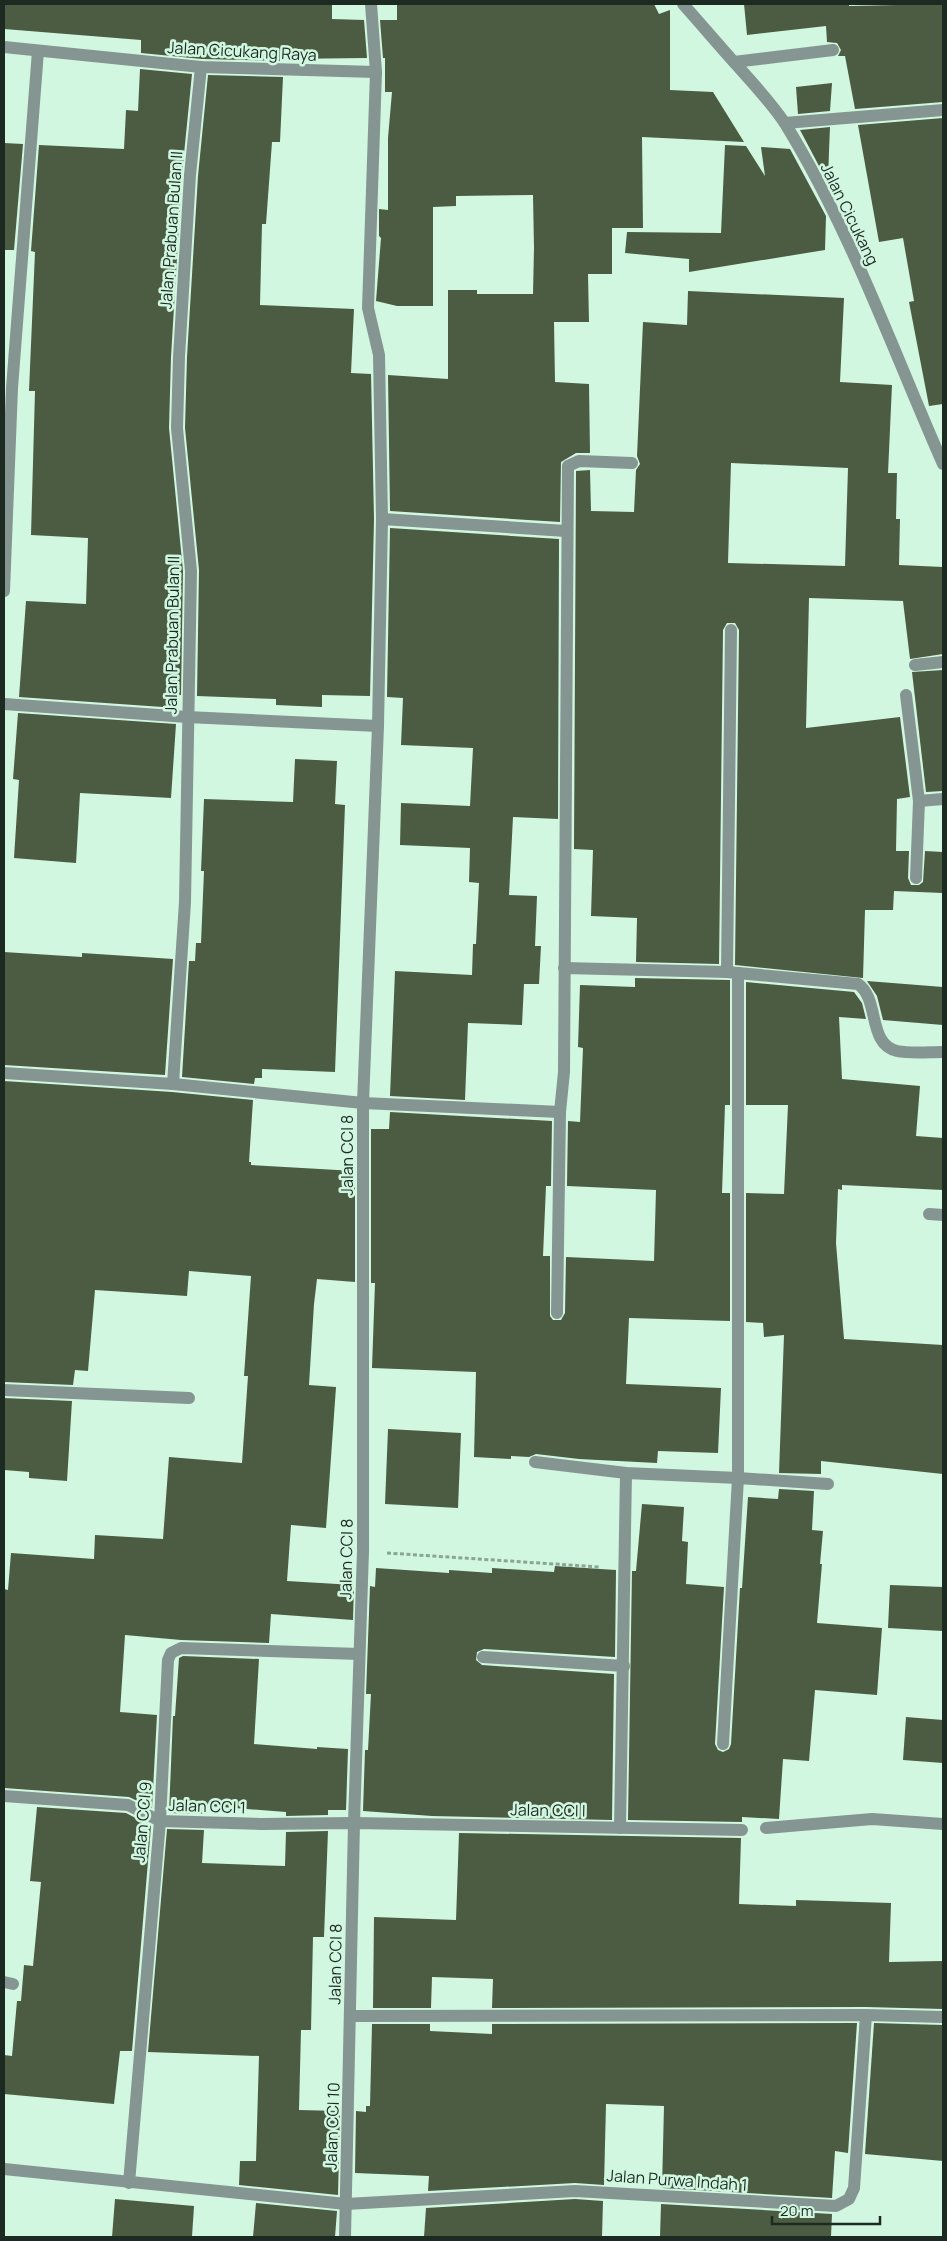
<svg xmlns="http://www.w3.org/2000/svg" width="947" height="2241" font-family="Manrope,sans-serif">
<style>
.building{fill:#4b5c43;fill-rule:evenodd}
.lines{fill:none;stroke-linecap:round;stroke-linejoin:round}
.path{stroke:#89a594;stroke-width:3;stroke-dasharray:4 2.5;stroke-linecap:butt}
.service{stroke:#859592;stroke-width:12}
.minor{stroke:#859592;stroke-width:12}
.labels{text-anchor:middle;stroke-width:5;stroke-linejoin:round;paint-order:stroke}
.street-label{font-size:16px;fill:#1c2a22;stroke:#d2f7e0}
</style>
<rect width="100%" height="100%" fill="#d2f7e0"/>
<g class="building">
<polygon points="4,4 332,4 332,19 364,20 367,58 283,59 283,61 202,59 141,53 141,40 4,29"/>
<polygon points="397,4 654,4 659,14 670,10 670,90 713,92 744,142 642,137 643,228 612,228 612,274 588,274 589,322 554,322 555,382 589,384 590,453 576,453 561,462 560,522 390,511 388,375 448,379 448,290 477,290 477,294 533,294 534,248 533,195 456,196 456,206 433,207 433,306 397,306 376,301 381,238 379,236 379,209 388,210 388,138 392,92 385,92 385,58 383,58 380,20 397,20"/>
<polygon points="744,4 849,4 849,6 943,4 943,102 855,109 845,56 838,56 841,50 837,43 827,42 826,26 747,35"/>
<polygon points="140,69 192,74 182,174 171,357 169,428 183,571 181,695 178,695 177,708 19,697 26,601 86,604 88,538 31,535 35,391 29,391 35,252 31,251 39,145 124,149 126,110 138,111"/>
<polygon points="208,75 283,77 280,142 272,142 266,224 262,224 260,305 354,309 351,373 371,374 374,519 370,696 322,695 322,707 276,705 276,699 197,696 199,570 185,428 187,357 198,176"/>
<polygon points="832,83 830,111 798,114 796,87"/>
<polygon points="943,118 943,404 929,406 909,302 914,301 903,238 879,242 858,125"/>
<polygon points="830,127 829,151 828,183 800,130"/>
<polygon points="4,143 23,144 14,250 4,250"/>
<polygon points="725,145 746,146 765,176 761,147 790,149 826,216 825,250 689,272 689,259 625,253 627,232 721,233"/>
<path d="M688,291L844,298L840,382L892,385L888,473H897L896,519H900L899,565L943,567V654L910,659L903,601L809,598L806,728L900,717L910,797L897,799L896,851H909L908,878L911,885H919L923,882L925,851L943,852V893L894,891L893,910H865L863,978L735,965L739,630L735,623H727L723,630L719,964L636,962L637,918L591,916L593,850L574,849L576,471L590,470L591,511L634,512L636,470L640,464L637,456L643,322L687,325ZM731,463L848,468L845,566L728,563Z"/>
<polygon points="390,528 559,539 558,819 513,817 509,895 537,896 535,946 541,946 539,984 524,984 522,1025 468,1023 465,1100 390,1096 395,971 472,975 473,944 476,944 479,883 469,882 470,848 400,845 401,803 470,806 473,748 401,745 403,698 387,697"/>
<polygon points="943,670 943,791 926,792 912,672"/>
<polygon points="18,713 176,724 171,798 80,793 76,863 14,858 19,780 13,779"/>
<polygon points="295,759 337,761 335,804 345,805 335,1072 262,1069 262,1078 255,1078 254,1084 182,1077 189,961 195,961 196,943 201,943 204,871 201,871 204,799 293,802"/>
<polygon points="4,952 82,957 82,953 173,959 165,1075 4,1065"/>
<polygon points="635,978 730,980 730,1105 725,1105 722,1193 730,1193 730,1321 629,1318 626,1384 721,1388 718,1453 658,1451 657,1463 579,1459 536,1454 529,1457 511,1456 511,1459 474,1457 476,1372 372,1368 375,1283 371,1283 371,1129 389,1129 390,1112 552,1121 551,1186 546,1186 543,1256 550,1256 550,1316 553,1320 561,1320 565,1313 566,1257 654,1261 656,1190 567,1186 568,1121 580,1122 583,1048 578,1047 580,985 635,987"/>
<polygon points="867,981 943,987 943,1025 883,1020 877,996"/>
<polygon points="746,982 854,992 862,1003 866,1019 839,1017 842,1079 920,1086 916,1136 943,1138 943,1190 842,1185 842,1190 838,1189 836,1243 844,1339 943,1345 943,1474 821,1461 821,1474 779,1473 784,1335 764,1337 763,1323 746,1322 746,1193 784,1194 788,1105 746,1105"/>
<polygon points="4,1081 172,1092 253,1100 249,1162 251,1162 251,1165 355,1171 355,1282 317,1279 314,1304 309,1385 336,1387 326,1528 291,1525 287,1581 354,1585 353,1620 271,1614 269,1643 181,1640 125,1635 120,1712 157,1715 152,1808 129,1797 4,1788 4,1589 8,1590 11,1553 94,1559 95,1535 163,1539 169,1457 242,1463 248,1376 244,1376 251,1276 189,1271 187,1296 95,1290 88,1371 75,1370 73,1385 4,1382"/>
<polygon points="4,1398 72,1401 67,1481 29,1478 29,1472 4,1470"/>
<polygon points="388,1429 461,1433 458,1508 385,1504"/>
<polygon points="779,1489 814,1491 812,1530 823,1531 820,1564 822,1564 817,1623 882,1628 877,1695 815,1690 809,1761 783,1759 779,1819 742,1817 742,1822 628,1820 632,1571 636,1571 642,1504 684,1507 682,1541 688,1542 686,1584 724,1587 715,1744 718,1750 723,1752 729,1749 731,1744 740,1588 742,1588 748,1497 778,1499"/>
<polygon points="555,1566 616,1570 615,1657 484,1649 477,1652 476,1660 482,1665 614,1674 612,1820 432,1816 363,1811 365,1750 368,1750 371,1694 366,1694 370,1586 375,1587 376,1568 449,1573 449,1570 492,1573 492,1568 554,1572"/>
<polygon points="890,1585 943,1587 943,1631 888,1628"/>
<polygon points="183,1656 259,1659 254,1744 317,1749 317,1747 348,1749 346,1810 328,1810 328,1815 286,1816 286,1812 209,1806 209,1808 206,1808 206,1814 169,1813 173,1716 175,1716 179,1658"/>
<polygon points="906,1717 943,1720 943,1763 903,1760"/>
<polygon points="37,1807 126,1813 151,1826 132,2051 120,2051 114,2104 4,2094 4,2055 12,2056 17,2001 21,2001 24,1965 33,1966 41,1882 30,1881"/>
<polygon points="167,1829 204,1830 202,1863 285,1866 286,1832 328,1831 324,1937 313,1937 311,2030 301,2030 299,2110 340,2111 338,2195 239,2185 240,2161 256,2161 259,2056 148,2052"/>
<polygon points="459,1833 741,1838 739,1904 796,1906 796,1900 891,1903 889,1962 943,1961 943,2009 866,2007 492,2008 493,1979 432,1977 431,2008 373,2008 374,1917 456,1920"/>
<polygon points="857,2023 848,2153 835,2151 832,2198 662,2188 664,2106 606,2104 604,2185 575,2183 428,2191 429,2176 355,2173 356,2111 366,2112 366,2106 370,2106 372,2024 430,2024 430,2031 492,2034 492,2024"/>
<polygon points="874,2023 943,2025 943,2161 865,2154"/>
<polygon points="115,2199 194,2206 192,2237 112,2237"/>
<polygon points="575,2199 603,2201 602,2237 424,2237 426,2208"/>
<polygon points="256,2203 337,2211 335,2237 253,2237"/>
<polygon points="661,2204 832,2214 831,2237 660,2237"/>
</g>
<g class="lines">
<polyline class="path" points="387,1553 600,1567"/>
<g class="service">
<polyline points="734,62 833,50"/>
<polyline points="915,665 943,662"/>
<polyline points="4,1390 189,1398"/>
<polyline points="738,1478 828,1484"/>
<polyline points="766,1828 872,1819 943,1824"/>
</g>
<g class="minor">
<path d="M683,4C700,23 716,42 733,61C751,81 771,102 786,125C851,231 893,351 943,464"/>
<polyline points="4,47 201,67 376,72"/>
<polyline points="785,123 943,110"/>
<polyline points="382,519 566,531"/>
<polyline points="4,591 12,388 38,51"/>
<polyline points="906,695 919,801 916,878"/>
<polyline points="4,704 187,717 378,726"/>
<polyline points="919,801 943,799"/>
<path d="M564,968L727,972L858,984C880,999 867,1044 897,1051C911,1054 929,1052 943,1052"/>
<polyline points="727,972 731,630"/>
<polyline points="4,1073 173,1084 363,1103 560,1112"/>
<polyline points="173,1084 185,902 191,571 177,428 179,357 190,175 201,67"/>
<polyline points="929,1214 943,1215"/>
<polyline points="557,1313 560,1112 564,1072 568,466 579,461 632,463"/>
<polyline points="535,1462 626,1473 738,1478"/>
<polyline points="483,1657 624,1666"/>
<polyline points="723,1744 738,1478 738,973"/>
<polyline points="4,1796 128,1805 160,1821 261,1824 354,1823 742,1830"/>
<polyline points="620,1828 626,1473"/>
<polyline points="4,1982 13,1984"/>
<polyline points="351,2016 866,2015 943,2017"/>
<polyline points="4,2169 346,2204 575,2191 836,2206 849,2199 854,2188 866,2015"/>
<polyline points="129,2183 160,1821 168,1660 171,1653 181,1648 359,1654"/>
<polyline points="345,2237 354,1823 363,1551 363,1103 378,726 382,519 379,355 368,308 376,72 371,4"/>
</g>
</g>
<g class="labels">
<g class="street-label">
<text transform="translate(242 51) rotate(3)" y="6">Jalan Cicukang Raya</text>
<text transform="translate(850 214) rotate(64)" y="6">Jalan Cicukang</text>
<text transform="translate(171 230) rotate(-86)" y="6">Jalan Prabuan Bulan II</text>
<text transform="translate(172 635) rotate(-89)" y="6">Jalan Prabuan Bulan II</text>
<text transform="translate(347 1155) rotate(-90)" y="6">Jalan CCI 8</text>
<text transform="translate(346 1559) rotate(-89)" y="6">Jalan CCI 8</text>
<text transform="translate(207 1806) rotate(2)" y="6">Jalan CCI 1</text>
<text transform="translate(548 1810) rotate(1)" y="6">Jalan CCI I</text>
<text transform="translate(142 1822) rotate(-85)" y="6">Jalan CCI 9</text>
<text transform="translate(335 1964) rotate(-89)" y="6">Jalan CCI 8</text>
<text transform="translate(332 2126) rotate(-88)" y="6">Jalan CCI 10</text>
<text transform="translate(677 2180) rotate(4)" y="6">Jalan Purwa Indah 1</text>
</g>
</g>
<rect width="947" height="2241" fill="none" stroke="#1c2a22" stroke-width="10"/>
<path d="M772 2216v8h108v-8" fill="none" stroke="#1c2a22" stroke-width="2.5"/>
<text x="780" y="2216" font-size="15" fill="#1c2a22" stroke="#d2f7e0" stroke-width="4" paint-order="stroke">20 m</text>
</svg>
